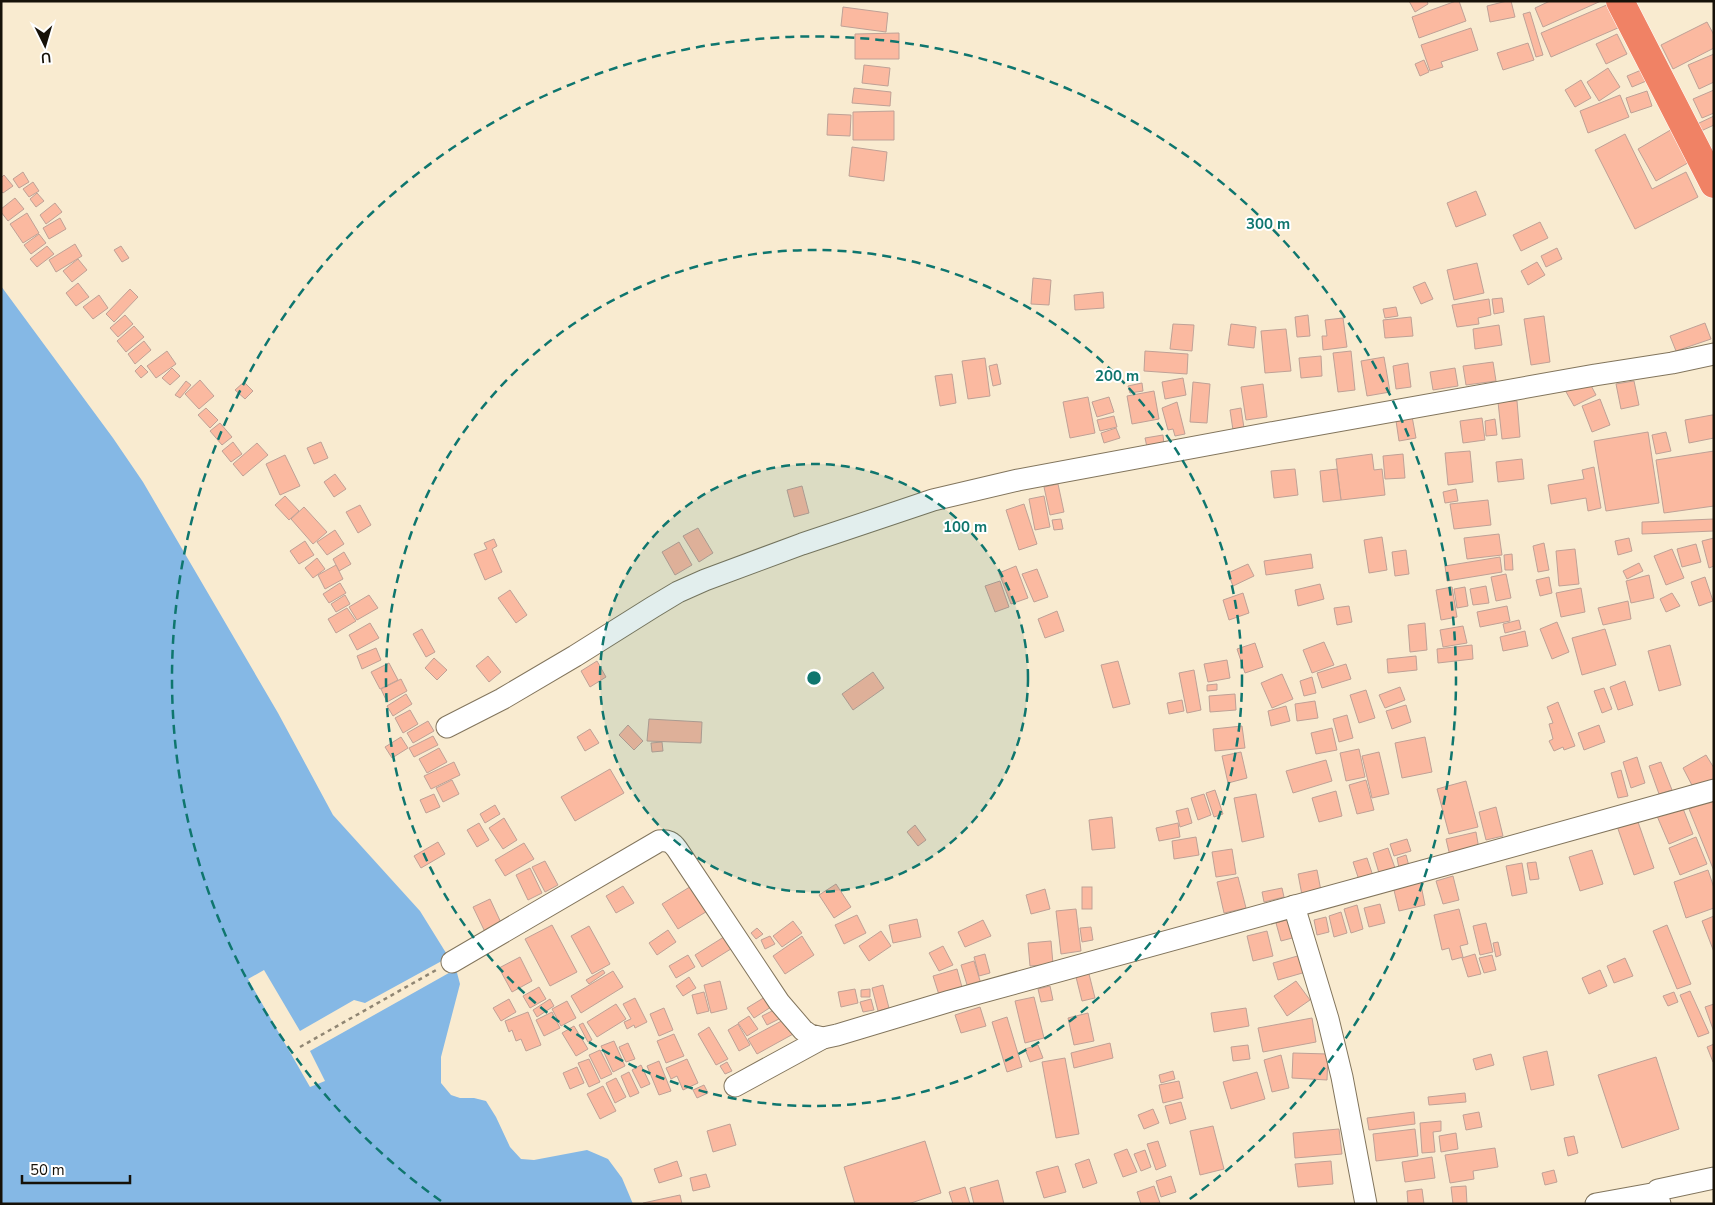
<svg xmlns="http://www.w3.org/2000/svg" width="1715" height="1205" font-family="'Nunito Sans',sans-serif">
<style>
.water{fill:#85b8e5}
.pier{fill:#f9ebd0}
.building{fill:#fbb9a0;stroke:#bfa196}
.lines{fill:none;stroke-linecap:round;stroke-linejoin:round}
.minor-casing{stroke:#82755d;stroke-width:23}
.highway-casing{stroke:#fff;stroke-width:29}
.path{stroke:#908673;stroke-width:2.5;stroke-dasharray:4 4;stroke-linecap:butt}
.minor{stroke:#fff;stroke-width:21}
.highway{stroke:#f08265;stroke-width:28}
.ring{fill:none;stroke:#0f766e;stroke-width:2.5;stroke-dasharray:9 6}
.centre{fill:#0f766e;stroke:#fff;stroke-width:2.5}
.ring-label{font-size:15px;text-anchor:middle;font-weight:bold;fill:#0f766e;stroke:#fff;stroke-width:4;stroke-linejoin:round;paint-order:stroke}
</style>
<rect width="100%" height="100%" fill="#f9ebd0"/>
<polygon class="water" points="1,286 113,438 143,482 278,713 333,815 420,911 456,969 460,984 441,1057 441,1083 451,1095 460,1098 474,1098 486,1101 496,1117 510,1147 521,1159 534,1160 587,1150 608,1159 622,1178 633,1204 1,1204"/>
<polygon class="pier" points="449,957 456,969 310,1051 325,1081 310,1087 248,979 264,970 300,1031 354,1000 365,1003"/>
<g class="building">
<polygon points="1409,1 1427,1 1428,4 1415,12"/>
<polygon points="1456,1 1459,1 1466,21 1419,38 1412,17"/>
<polygon points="1507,1 1511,1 1515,17 1490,22 1487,6"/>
<polygon points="1550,1 1601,1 1543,27 1535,8"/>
<polygon points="1616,1 1627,24 1551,57 1541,33"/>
<polygon points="843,7 888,13 886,32 841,26"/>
<polygon points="1530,12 1543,55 1536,57 1523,14"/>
<polygon points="1707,22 1714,35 1714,48 1673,69 1661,45"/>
<polygon points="1471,28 1478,50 1441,62 1443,67 1430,71 1421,45"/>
<polygon points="899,33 899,59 855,59 855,34"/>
<polygon points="1617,34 1627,54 1606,64 1596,44"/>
<polygon points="1528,43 1534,60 1503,70 1497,53"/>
<polygon points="1714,54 1714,82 1699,89 1688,65"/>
<polygon points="1424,60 1429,72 1420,76 1415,64"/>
<polygon points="864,65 890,68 888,86 862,83"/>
<polygon points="1608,68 1620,87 1599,101 1587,82"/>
<polygon points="1646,68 1651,79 1632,87 1627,76"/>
<polygon points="1581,80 1591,98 1575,107 1565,90"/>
<polygon points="854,88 891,92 890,106 852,103"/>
<polygon points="1714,90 1714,113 1702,118 1693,99"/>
<polygon points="1647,91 1652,106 1631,113 1626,98"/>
<polygon points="1620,95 1629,117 1588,133 1580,111"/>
<polygon points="894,111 894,140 853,140 853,112"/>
<polygon points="828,114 851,115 850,136 827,135"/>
<polygon points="1714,116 1714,125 1701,131 1697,124"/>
<polygon points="1674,128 1693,160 1656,181 1638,149"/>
<polygon points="1625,134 1652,189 1686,172 1698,197 1635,229 1595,150"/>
<polygon points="852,147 887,152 884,181 849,176"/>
<polygon points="23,172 29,182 19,188 13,179"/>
<polygon points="4,175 13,186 3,193 1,191 1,178"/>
<polygon points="33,182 39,191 29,197 23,189"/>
<polygon points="1476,191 1486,215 1456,227 1447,203"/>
<polygon points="37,193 44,201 36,207 30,199"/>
<polygon points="15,198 24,209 8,221 1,212 1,209"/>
<polygon points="55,203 62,212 46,224 40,215"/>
<polygon points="27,213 39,233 23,243 10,224"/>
<polygon points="60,218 66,229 49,239 43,228"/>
<polygon points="1540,222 1548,238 1521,251 1513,235"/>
<polygon points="39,234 46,243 31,254 24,245"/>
<polygon points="75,244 82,256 56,272 49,260"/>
<polygon points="47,246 54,254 37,267 30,259"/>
<polygon points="121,246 129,258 122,262 114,250"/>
<polygon points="1557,248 1562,259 1546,267 1541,256"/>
<polygon points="78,259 87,270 72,282 63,271"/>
<polygon points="1537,262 1545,275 1528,285 1521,271"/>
<polygon points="1477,263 1484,293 1454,300 1447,270"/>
<polygon points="1033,278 1051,280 1049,305 1031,304"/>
<polygon points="1425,282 1433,299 1421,304 1413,287"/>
<polygon points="78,283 89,297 76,306 66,293"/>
<polygon points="130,289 138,297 114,322 106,314"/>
<polygon points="1103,292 1104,308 1075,310 1074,295"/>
<polygon points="99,295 108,308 93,319 83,307"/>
<polygon points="1502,298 1504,312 1494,314 1492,299"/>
<polygon points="1489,299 1491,315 1478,318 1479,324 1457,327 1452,305"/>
<polygon points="1396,307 1398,316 1385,318 1383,309"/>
<polygon points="125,315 133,324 118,337 110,328"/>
<polygon points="1308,315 1310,336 1297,337 1295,317"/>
<polygon points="1544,316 1550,362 1531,365 1524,319"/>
<polygon points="1411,317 1413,336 1385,338 1383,320"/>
<polygon points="1343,318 1347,347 1323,350 1322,336 1327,336 1325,320"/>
<polygon points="1705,323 1711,339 1676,351 1670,336"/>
<polygon points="1173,324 1194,325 1192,351 1170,349"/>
<polygon points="1231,324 1256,327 1254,348 1228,345"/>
<polygon points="1499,325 1502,345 1475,349 1473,329"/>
<polygon points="134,326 144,337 126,352 117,341"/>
<polygon points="1286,329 1291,371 1265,373 1261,331"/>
<polygon points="144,341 151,350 135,364 128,354"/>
<polygon points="167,351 176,364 156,378 147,366"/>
<polygon points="1145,351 1188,354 1187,374 1144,371"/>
<polygon points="1351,351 1355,390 1338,392 1333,353"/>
<polygon points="1321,356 1322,376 1301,378 1299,358"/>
<polygon points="1384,357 1390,392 1367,396 1361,361"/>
<polygon points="985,358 990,396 968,399 962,361"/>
<polygon points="1493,362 1496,381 1466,385 1463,366"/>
<polygon points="1408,363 1411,387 1396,389 1393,366"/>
<polygon points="997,364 1001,384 993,386 989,366"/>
<polygon points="141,365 148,372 141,378 135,371"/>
<polygon points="172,368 180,376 170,385 162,378"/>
<polygon points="1455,368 1458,386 1433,390 1430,372"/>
<polygon points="952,374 956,403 940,406 935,376"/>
<polygon points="1183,378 1186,395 1165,399 1162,382"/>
<polygon points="1587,378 1596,395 1574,406 1565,390"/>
<polygon points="200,380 214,396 199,409 185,394"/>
<polygon points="186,381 191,385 180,398 175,395"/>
<polygon points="1634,381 1639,405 1621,409 1616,384"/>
<polygon points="244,382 253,391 245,399 235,390"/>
<polygon points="1193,382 1210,384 1207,423 1190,422"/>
<polygon points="1142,383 1143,391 1130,393 1128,386"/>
<polygon points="1263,384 1267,417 1246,420 1241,387"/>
<polygon points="1154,391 1159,419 1132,424 1127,396"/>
<polygon points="1088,397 1095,433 1070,438 1063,402"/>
<polygon points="1109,397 1114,412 1097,417 1092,402"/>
<polygon points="1600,399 1610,425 1592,432 1582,406"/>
<polygon points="1517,401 1520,437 1502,439 1498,402"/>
<polygon points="1177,402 1185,434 1175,436 1173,429 1168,430 1162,408"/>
<polygon points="206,408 218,420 210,428 198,415"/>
<polygon points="1241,408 1244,428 1233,430 1230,410"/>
<polygon points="1411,411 1416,438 1399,441 1395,414"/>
<polygon points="1712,415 1714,415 1714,438 1689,443 1685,420"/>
<polygon points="1114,416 1117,427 1100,431 1097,420"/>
<polygon points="1482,418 1485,440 1463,443 1460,421"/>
<polygon points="1495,419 1497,435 1486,436 1485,421"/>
<polygon points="220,423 232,437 222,445 210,431"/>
<polygon points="1116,428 1120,438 1104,443 1101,433"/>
<polygon points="1648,432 1659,503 1606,511 1594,441"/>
<polygon points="1666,432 1671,451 1656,454 1652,435"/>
<polygon points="1163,435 1164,445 1147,447 1145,438"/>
<polygon points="233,442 242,454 231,462 222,451"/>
<polygon points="321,442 328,458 314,464 307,448"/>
<polygon points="257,443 268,455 243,476 233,464"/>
<polygon points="1470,451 1473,482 1448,485 1445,453"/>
<polygon points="1714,451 1714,506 1664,513 1656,460"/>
<polygon points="1372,454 1374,470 1382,469 1385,495 1341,500 1336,459"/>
<polygon points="1403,454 1405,478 1385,479 1383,456"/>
<polygon points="285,455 300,486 280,495 266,464"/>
<polygon points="1522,459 1524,479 1498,482 1496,462"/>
<polygon points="1594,467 1601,508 1588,511 1586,498 1551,504 1548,485 1584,479 1582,470"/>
<polygon points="1295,469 1298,495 1274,498 1271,471"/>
<polygon points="1337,469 1341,500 1323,502 1320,471"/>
<polygon points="335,474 346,489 334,497 324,482"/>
<polygon points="1058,484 1064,512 1050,515 1044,487"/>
<polygon points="802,486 809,513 794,517 787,490"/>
<polygon points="1456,489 1458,501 1445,503 1443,492"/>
<polygon points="285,496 299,511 289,520 275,505"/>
<polygon points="1044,496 1050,527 1035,530 1029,499"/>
<polygon points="1488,500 1491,525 1454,529 1450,504"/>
<polygon points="1024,504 1037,544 1019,550 1006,510"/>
<polygon points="360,505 371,525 358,533 346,512"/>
<polygon points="304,507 327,532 313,544 291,519"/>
<polygon points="1061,519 1063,529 1054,530 1052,520"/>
<polygon points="1714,519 1714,531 1642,534 1642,522"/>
<polygon points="698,528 713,553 699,562 683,536"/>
<polygon points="335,530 344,544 327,555 317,542"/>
<polygon points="1499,534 1502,555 1467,559 1464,538"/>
<polygon points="1382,537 1387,570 1369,573 1364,540"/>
<polygon points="1629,538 1632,551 1618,555 1615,541"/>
<polygon points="1714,538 1714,566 1709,568 1702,541"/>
<polygon points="494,539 497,546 492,549 502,572 485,580 474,554 487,549 484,543"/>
<polygon points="305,541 314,555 299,564 290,551"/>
<polygon points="679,542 692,565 675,575 662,552"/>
<polygon points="1544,543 1549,570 1538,572 1533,546"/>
<polygon points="1696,544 1701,562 1682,567 1677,549"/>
<polygon points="1575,549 1579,584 1559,586 1556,551"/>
<polygon points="1672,549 1684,578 1666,585 1654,556"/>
<polygon points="1406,550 1409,574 1395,576 1392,552"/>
<polygon points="344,552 351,564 339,571 333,559"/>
<polygon points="1311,554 1313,568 1266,575 1264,561"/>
<polygon points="1512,554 1513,570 1505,570 1504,555"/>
<polygon points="1500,557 1502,572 1447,581 1445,566"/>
<polygon points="317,558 325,569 313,578 305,568"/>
<polygon points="1639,563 1643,571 1627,579 1623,571"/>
<polygon points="1248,564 1254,576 1233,586 1228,573"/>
<polygon points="336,565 343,579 325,589 318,575"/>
<polygon points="1016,566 1028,598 1011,604 999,573"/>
<polygon points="1037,569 1048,597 1034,602 1022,574"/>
<polygon points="1506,574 1511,598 1496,601 1491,577"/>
<polygon points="1649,575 1654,598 1631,603 1626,581"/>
<polygon points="1549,577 1552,593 1540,596 1536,580"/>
<polygon points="1705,577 1713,601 1699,606 1691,582"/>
<polygon points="1000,581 1009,607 995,612 985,586"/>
<polygon points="340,583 346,593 329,603 323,594"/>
<polygon points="1320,584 1324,599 1298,606 1295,590"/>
<polygon points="1486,586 1489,603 1473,605 1470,589"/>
<polygon points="1452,587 1457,617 1441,620 1436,590"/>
<polygon points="1465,587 1468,606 1457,608 1454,589"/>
<polygon points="1581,588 1585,612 1561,617 1556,593"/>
<polygon points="510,590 527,615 516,623 498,598"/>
<polygon points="1243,593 1249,613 1229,620 1223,600"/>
<polygon points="1672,593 1680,606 1666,612 1660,599"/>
<polygon points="345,595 350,604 336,612 331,604"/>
<polygon points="369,595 378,608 357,620 349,607"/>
<polygon points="1628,601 1631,619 1603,625 1598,608"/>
<polygon points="1349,606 1352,622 1337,625 1334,608"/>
<polygon points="1507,606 1510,621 1480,627 1477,612"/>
<polygon points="347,608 356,621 336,633 328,619"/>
<polygon points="1057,611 1064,631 1045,638 1038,619"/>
<polygon points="1519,620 1521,629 1505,633 1503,624"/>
<polygon points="1557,622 1569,652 1552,659 1540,629"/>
<polygon points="370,623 379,638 357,650 349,635"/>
<polygon points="1425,623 1427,650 1410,652 1408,625"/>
<polygon points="1463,626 1467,643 1443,647 1440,630"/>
<polygon points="422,629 435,652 426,657 413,634"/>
<polygon points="1605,629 1616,665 1582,675 1572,638"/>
<polygon points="1525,631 1528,646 1503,651 1500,637"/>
<polygon points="1324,642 1334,665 1312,673 1303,650"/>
<polygon points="1255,643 1263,667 1245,673 1237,649"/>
<polygon points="1472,645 1473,659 1438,663 1437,649"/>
<polygon points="1670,645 1681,685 1659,691 1648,651"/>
<polygon points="376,648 381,660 362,669 357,656"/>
<polygon points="488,656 501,672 489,682 476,666"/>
<polygon points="1416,656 1417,670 1388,673 1387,659"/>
<polygon points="434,658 447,670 437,680 425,668"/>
<polygon points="1227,660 1230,678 1208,682 1204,664"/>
<polygon points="597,661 606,677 590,687 581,671"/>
<polygon points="1118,661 1130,704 1113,708 1101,665"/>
<polygon points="389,663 398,680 380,689 371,672"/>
<polygon points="1346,664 1351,679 1322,688 1317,673"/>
<polygon points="1194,670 1201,710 1187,713 1179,673"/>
<polygon points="873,672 884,688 853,710 842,694"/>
<polygon points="1282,674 1293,699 1272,708 1261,683"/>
<polygon points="1312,677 1316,693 1304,696 1300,681"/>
<polygon points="401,679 407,691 387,702 381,689"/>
<polygon points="1625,681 1633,705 1618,710 1610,687"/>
<polygon points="1217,684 1217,690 1207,691 1207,685"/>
<polygon points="1400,687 1405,700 1385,708 1379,695"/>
<polygon points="1604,688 1612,709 1602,713 1594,691"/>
<polygon points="1366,690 1375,718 1359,723 1350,695"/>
<polygon points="406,694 412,704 393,716 387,706"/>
<polygon points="1235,694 1236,710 1210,712 1209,696"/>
<polygon points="1182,700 1184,711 1169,714 1167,703"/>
<polygon points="1315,701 1318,718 1297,721 1295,704"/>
<polygon points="1558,702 1575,746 1564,750 1563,747 1554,751 1549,741 1553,739 1549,724 1553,723 1547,707"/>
<polygon points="1406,705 1411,722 1392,729 1386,711"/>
<polygon points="1286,706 1290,721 1271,726 1268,711"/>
<polygon points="410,710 418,724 403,733 395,718"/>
<polygon points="1347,715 1353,738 1339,742 1333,719"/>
<polygon points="649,719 702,722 701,743 647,741"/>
<polygon points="428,721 434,731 413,743 407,733"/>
<polygon points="628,725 643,741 634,750 619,735"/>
<polygon points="1599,725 1605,742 1584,750 1578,733"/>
<polygon points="1242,726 1245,748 1215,751 1213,729"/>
<polygon points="1332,728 1337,750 1316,754 1311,733"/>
<polygon points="590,729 599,743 585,751 577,737"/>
<polygon points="433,736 438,745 414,757 409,748"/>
<polygon points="401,737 408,748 392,758 385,747"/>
<polygon points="1425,737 1432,772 1402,778 1395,743"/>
<polygon points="662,742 663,751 652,752 651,743"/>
<polygon points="439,748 447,762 427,773 419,759"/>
<polygon points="1359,749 1365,777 1346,781 1340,753"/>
<polygon points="1241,752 1247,778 1228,783 1222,756"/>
<polygon points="1379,752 1389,794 1372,798 1362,756"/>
<polygon points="1706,755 1714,768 1714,781 1695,791 1683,768"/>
<polygon points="1637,757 1645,783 1631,788 1623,762"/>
<polygon points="1326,760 1332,781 1293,793 1286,771"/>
<polygon points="454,762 460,775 431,789 424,776"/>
<polygon points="1661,762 1672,790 1659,794 1649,766"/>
<polygon points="610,769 624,793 575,821 561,797"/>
<polygon points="1621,770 1628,796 1618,798 1611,773"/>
<polygon points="452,780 459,794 443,802 436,788"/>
<polygon points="1366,780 1374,810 1357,814 1349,785"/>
<polygon points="1466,781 1478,827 1449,834 1437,789"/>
<polygon points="1215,790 1223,814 1214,817 1206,793"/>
<polygon points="1336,791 1342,816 1319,822 1312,798"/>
<polygon points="434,794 440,807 426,813 420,800"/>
<polygon points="1204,794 1211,815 1198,820 1191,798"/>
<polygon points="1256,794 1264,837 1242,842 1234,798"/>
<polygon points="1714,799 1714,871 1689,809"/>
<polygon points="495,805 500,814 485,823 480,814"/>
<polygon points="1682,806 1693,834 1669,844 1657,816"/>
<polygon points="1496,807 1503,836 1486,840 1479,812"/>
<polygon points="1188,808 1192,823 1180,827 1176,811"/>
<polygon points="1112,817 1115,848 1092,850 1089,820"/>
<polygon points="504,818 517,840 503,849 489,828"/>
<polygon points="1637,819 1654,868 1634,875 1617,826"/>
<polygon points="479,823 489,840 477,847 467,830"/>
<polygon points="1178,823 1180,837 1159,841 1156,828"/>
<polygon points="915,825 926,840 918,846 907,832"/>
<polygon points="1476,832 1479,849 1450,856 1446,839"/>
<polygon points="1196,837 1199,855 1174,859 1172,841"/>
<polygon points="1696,837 1707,864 1680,875 1669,848"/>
<polygon points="1407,839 1411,851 1394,856 1390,844"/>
<polygon points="438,842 445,854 421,868 414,856"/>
<polygon points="524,843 534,859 505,876 495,860"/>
<polygon points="1388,848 1395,868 1379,873 1373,853"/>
<polygon points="1232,849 1236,874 1216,877 1212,852"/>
<polygon points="1592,850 1603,884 1580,891 1569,857"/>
<polygon points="1406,855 1409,866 1399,868 1397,858"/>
<polygon points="1367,858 1373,876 1359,880 1353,862"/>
<polygon points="545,861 558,885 545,892 532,867"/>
<polygon points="1536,862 1539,879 1530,880 1527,863"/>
<polygon points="1522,863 1527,893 1512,896 1506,866"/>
<polygon points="530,868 542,893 528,900 516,875"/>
<polygon points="1317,870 1321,891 1302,895 1298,874"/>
<polygon points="1708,870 1714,888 1714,908 1686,918 1674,882"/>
<polygon points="1453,876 1459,900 1443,904 1436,881"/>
<polygon points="1238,877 1246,908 1224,913 1217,882"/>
<polygon points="1420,880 1425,905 1399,911 1393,886"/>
<polygon points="836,884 851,907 834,918 819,895"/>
<polygon points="693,885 709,910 678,929 662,904"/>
<polygon points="623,886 634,903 616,913 606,896"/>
<rect x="1082" y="887" width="10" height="22"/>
<polygon points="1282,888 1284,897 1264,902 1262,892"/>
<polygon points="1045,889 1050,909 1031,914 1026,895"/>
<polygon points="490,899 503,927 486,934 473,907"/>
<polygon points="1380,904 1385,923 1369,927 1364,908"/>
<polygon points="1357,905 1363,929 1351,933 1344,909"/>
<polygon points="1076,909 1081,951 1061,954 1056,911"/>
<polygon points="1459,909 1468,944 1460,946 1463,957 1452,960 1449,948 1442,950 1434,915"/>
<polygon points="1341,912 1347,933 1334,937 1329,916"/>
<polygon points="857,915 866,933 844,944 835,925"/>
<polygon points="1714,916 1714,952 1702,921"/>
<polygon points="1326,917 1329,932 1317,935 1314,920"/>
<polygon points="1291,918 1296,937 1281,941 1276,923"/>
<polygon points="917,919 921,937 893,943 889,925"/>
<polygon points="983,920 991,936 965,947 958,932"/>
<polygon points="793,921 802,933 782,947 773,936"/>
<polygon points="1486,923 1493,952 1480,955 1473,926"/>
<polygon points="552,925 577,972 550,986 525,939"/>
<polygon points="1667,925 1691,984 1677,989 1653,931"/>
<polygon points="589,926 610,964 592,974 571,936"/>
<polygon points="1091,927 1093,940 1082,942 1080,928"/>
<polygon points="757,928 763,934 756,939 751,933"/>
<polygon points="668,930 676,942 657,955 649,943"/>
<polygon points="881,931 891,946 869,961 859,946"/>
<polygon points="1267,931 1273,956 1253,961 1247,936"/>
<polygon points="727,935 734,947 702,967 695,955"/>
<polygon points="770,936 775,944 765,949 761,940"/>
<polygon points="802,936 814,955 785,974 773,956"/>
<polygon points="1051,941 1053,964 1030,966 1028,943"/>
<polygon points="1498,942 1501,955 1496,957 1493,943"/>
<polygon points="943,946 953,965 939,971 929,953"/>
<polygon points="985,954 990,973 979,976 974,957"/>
<polygon points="1475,954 1481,974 1468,977 1462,958"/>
<polygon points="688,955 695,967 676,978 669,966"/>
<polygon points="1301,955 1306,972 1278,980 1273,963"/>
<polygon points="1492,955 1496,970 1484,973 1479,958"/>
<polygon points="520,957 532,981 512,992 499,968"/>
<polygon points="1625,958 1633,976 1614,983 1607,966"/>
<polygon points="974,961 981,984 968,988 961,965"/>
<polygon points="957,969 963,991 940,998 933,976"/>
<polygon points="603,970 605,973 589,984 586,980"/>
<polygon points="1088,970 1095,998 1082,1001 1075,973"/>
<polygon points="1600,970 1607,986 1589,994 1582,978"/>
<polygon points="613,971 623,987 581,1013 571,996"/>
<polygon points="689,977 696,988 683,996 676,986"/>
<polygon points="720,981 727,1009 711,1013 704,985"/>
<polygon points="1296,981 1310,1000 1287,1016 1274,996"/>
<polygon points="883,985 889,1008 878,1011 872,988"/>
<polygon points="1050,986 1053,1000 1041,1002 1038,989"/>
<polygon points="539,987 546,999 530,1008 523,996"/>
<polygon points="855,989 858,1003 841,1007 838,992"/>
<polygon points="870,989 870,997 861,997 861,990"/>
<polygon points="1690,991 1709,1033 1698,1037 1680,995"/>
<polygon points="704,992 709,1011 697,1014 692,995"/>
<polygon points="1674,992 1678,1002 1668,1006 1663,996"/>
<polygon points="765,997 771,1007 754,1018 747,1008"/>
<polygon points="1034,997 1044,1038 1025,1043 1015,1001"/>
<polygon points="635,998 647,1022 635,1028 634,1025 627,1029 624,1022 631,1019 623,1004"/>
<polygon points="509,999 516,1012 501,1021 493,1008"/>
<polygon points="550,999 554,1006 537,1017 533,1010"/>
<polygon points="871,999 874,1010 863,1012 860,1002"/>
<polygon points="567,1001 576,1018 561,1026 552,1009"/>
<polygon points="616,1004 626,1019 597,1037 587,1022"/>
<polygon points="1714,1004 1714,1032 1705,1007"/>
<polygon points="980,1007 986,1026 961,1033 955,1015"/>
<polygon points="664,1008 673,1030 659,1036 650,1014"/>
<polygon points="1246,1008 1249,1026 1214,1032 1211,1013"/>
<polygon points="776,1009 781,1018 767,1025 762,1016"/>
<polygon points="528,1012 541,1045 526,1051 521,1039 516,1041 512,1030 509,1032 505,1021"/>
<polygon points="552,1012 560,1028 544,1036 536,1020"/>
<polygon points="1088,1013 1094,1041 1074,1045 1068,1018"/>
<polygon points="749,1016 758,1029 747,1036 738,1023"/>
<polygon points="1007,1017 1022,1067 1007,1072 992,1022"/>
<polygon points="787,1018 795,1033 757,1054 748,1039"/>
<polygon points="1312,1018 1316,1042 1263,1052 1258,1028"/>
<polygon points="583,1023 592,1040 588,1042 579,1025"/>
<polygon points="738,1024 750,1045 739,1051 728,1030"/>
<polygon points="574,1026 588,1049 576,1056 562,1033"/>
<polygon points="709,1027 728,1059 716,1065 698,1034"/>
<polygon points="674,1034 684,1056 666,1063 657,1041"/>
<polygon points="614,1041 625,1066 613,1072 601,1046"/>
<polygon points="628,1043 635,1059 626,1062 619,1047"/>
<polygon points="1110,1043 1113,1058 1074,1068 1071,1053"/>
<polygon points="1714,1044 1714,1062 1713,1062 1707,1047"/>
<polygon points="1038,1045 1043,1058 1030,1062 1025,1049"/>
<polygon points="1248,1045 1250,1059 1233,1061 1231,1047"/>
<polygon points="600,1050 612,1074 601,1079 589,1055"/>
<polygon points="1547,1051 1554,1085 1531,1090 1523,1057"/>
<polygon points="1293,1053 1328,1054 1327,1080 1292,1078"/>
<polygon points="1491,1054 1494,1065 1476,1070 1473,1059"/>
<polygon points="1281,1055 1289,1088 1272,1092 1264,1060"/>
<polygon points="1656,1057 1679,1129 1622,1148 1598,1075"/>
<polygon points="1065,1058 1079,1134 1056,1138 1042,1062"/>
<polygon points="589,1059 600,1082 589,1087 578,1063"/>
<polygon points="687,1059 698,1083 683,1090 677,1076 671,1079 666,1068"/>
<polygon points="659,1061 671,1091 659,1095 647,1066"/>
<polygon points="727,1062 732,1071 725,1074 720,1066"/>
<polygon points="641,1065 650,1084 641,1088 632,1070"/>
<polygon points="577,1067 584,1083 570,1089 563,1073"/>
<polygon points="1173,1071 1175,1079 1161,1083 1159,1075"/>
<polygon points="629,1072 639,1093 630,1097 621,1076"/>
<polygon points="1257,1072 1265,1099 1231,1109 1223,1082"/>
<polygon points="616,1078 626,1097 615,1103 606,1083"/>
<polygon points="1179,1081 1183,1098 1163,1103 1159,1085"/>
<polygon points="704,1085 708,1093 697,1098 693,1090"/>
<polygon points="603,1086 616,1111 600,1119 587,1094"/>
<polygon points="1465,1093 1466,1102 1429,1105 1428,1097"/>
<polygon points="1181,1102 1186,1119 1170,1124 1165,1106"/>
<polygon points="1153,1109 1159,1123 1144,1129 1138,1115"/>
<polygon points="1414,1112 1415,1124 1369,1130 1367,1118"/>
<polygon points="1479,1112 1482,1127 1466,1130 1463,1115"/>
<polygon points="1441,1121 1441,1131 1433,1132 1435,1152 1422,1153 1420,1123"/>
<polygon points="730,1124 736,1145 713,1152 707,1131"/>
<polygon points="1213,1126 1224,1169 1200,1175 1190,1131"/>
<polygon points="1339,1129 1342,1154 1295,1158 1293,1133"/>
<polygon points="1415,1129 1418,1156 1376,1161 1373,1134"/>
<polygon points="1456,1133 1458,1149 1441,1152 1439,1136"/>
<polygon points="1574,1136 1578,1153 1568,1156 1564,1138"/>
<polygon points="925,1141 941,1193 908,1204 855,1204 844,1167"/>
<polygon points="1158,1141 1166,1166 1156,1170 1147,1144"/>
<polygon points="1495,1148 1498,1167 1473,1171 1474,1179 1450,1183 1445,1155"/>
<polygon points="1127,1149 1137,1172 1123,1177 1114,1154"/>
<polygon points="1145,1150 1151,1167 1141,1171 1134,1154"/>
<polygon points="1432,1157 1435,1178 1405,1182 1402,1162"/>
<polygon points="1089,1159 1097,1183 1083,1188 1075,1164"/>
<polygon points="677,1161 682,1176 659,1183 654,1169"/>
<polygon points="1331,1161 1333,1184 1298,1187 1295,1164"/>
<polygon points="1058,1166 1066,1192 1044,1198 1036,1172"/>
<polygon points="1554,1170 1557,1182 1545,1185 1542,1173"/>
<polygon points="706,1174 710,1187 693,1191 690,1178"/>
<polygon points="1171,1176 1176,1192 1161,1197 1156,1181"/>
<polygon points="998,1180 1004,1204 974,1204 970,1188"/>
<polygon points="1154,1186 1160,1203 1141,1204 1137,1192"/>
<polygon points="1466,1186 1467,1204 1453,1204 1451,1187"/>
<polygon points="965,1187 970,1204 953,1204 949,1192"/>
<polygon points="1422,1189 1424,1204 1408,1204 1407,1191"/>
<polygon points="680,1195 682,1204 643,1204 643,1203"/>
</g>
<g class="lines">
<g class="minor-casing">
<g id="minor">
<polyline points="447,727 502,699 575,656 653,607 678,592 705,580 802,544 933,500 1018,480 1276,432 1595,375 1672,363 1714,354"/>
<polyline points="1294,906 1328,1019 1342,1077 1366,1204"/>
<path d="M452,962L659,841C668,840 672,842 677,849L779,1002L803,1030L810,1035L823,1038L837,1035L950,1001L1459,861L1714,790"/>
<polyline points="735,1086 823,1038"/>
<polyline points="1596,1204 1657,1193"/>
<polyline points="1660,1204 1657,1193 1658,1190 1714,1178"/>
</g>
</g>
<g class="highway-casing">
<polyline id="highway" points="1620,1 1714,184"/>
</g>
<polyline class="path" points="300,1047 438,969"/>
<use href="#minor" class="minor"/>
<use href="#highway" class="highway"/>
</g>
<circle cx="814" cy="678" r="214" fill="#0f766e" fill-opacity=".12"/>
<g class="ring">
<circle cx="814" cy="678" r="214"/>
<circle cx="814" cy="678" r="428"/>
<path d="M441 1201A642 642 0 1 1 1187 1201"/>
</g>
<circle cx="814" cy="678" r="8" class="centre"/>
<g class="ring-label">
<text x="1268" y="229">300 m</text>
<text x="1117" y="381">200 m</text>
<text x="965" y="532">100 m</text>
</g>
<rect width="1715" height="1205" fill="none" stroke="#161108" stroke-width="5"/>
<g transform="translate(45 45) rotate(175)" stroke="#ffffff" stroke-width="4" paint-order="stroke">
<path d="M0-4L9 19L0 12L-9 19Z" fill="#161108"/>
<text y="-8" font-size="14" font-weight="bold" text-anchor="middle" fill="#161108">U</text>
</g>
<path d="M22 1175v8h108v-8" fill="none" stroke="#161108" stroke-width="2.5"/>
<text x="30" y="1175" font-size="15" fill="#161108" stroke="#ffffff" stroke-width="4" paint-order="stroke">50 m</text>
</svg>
